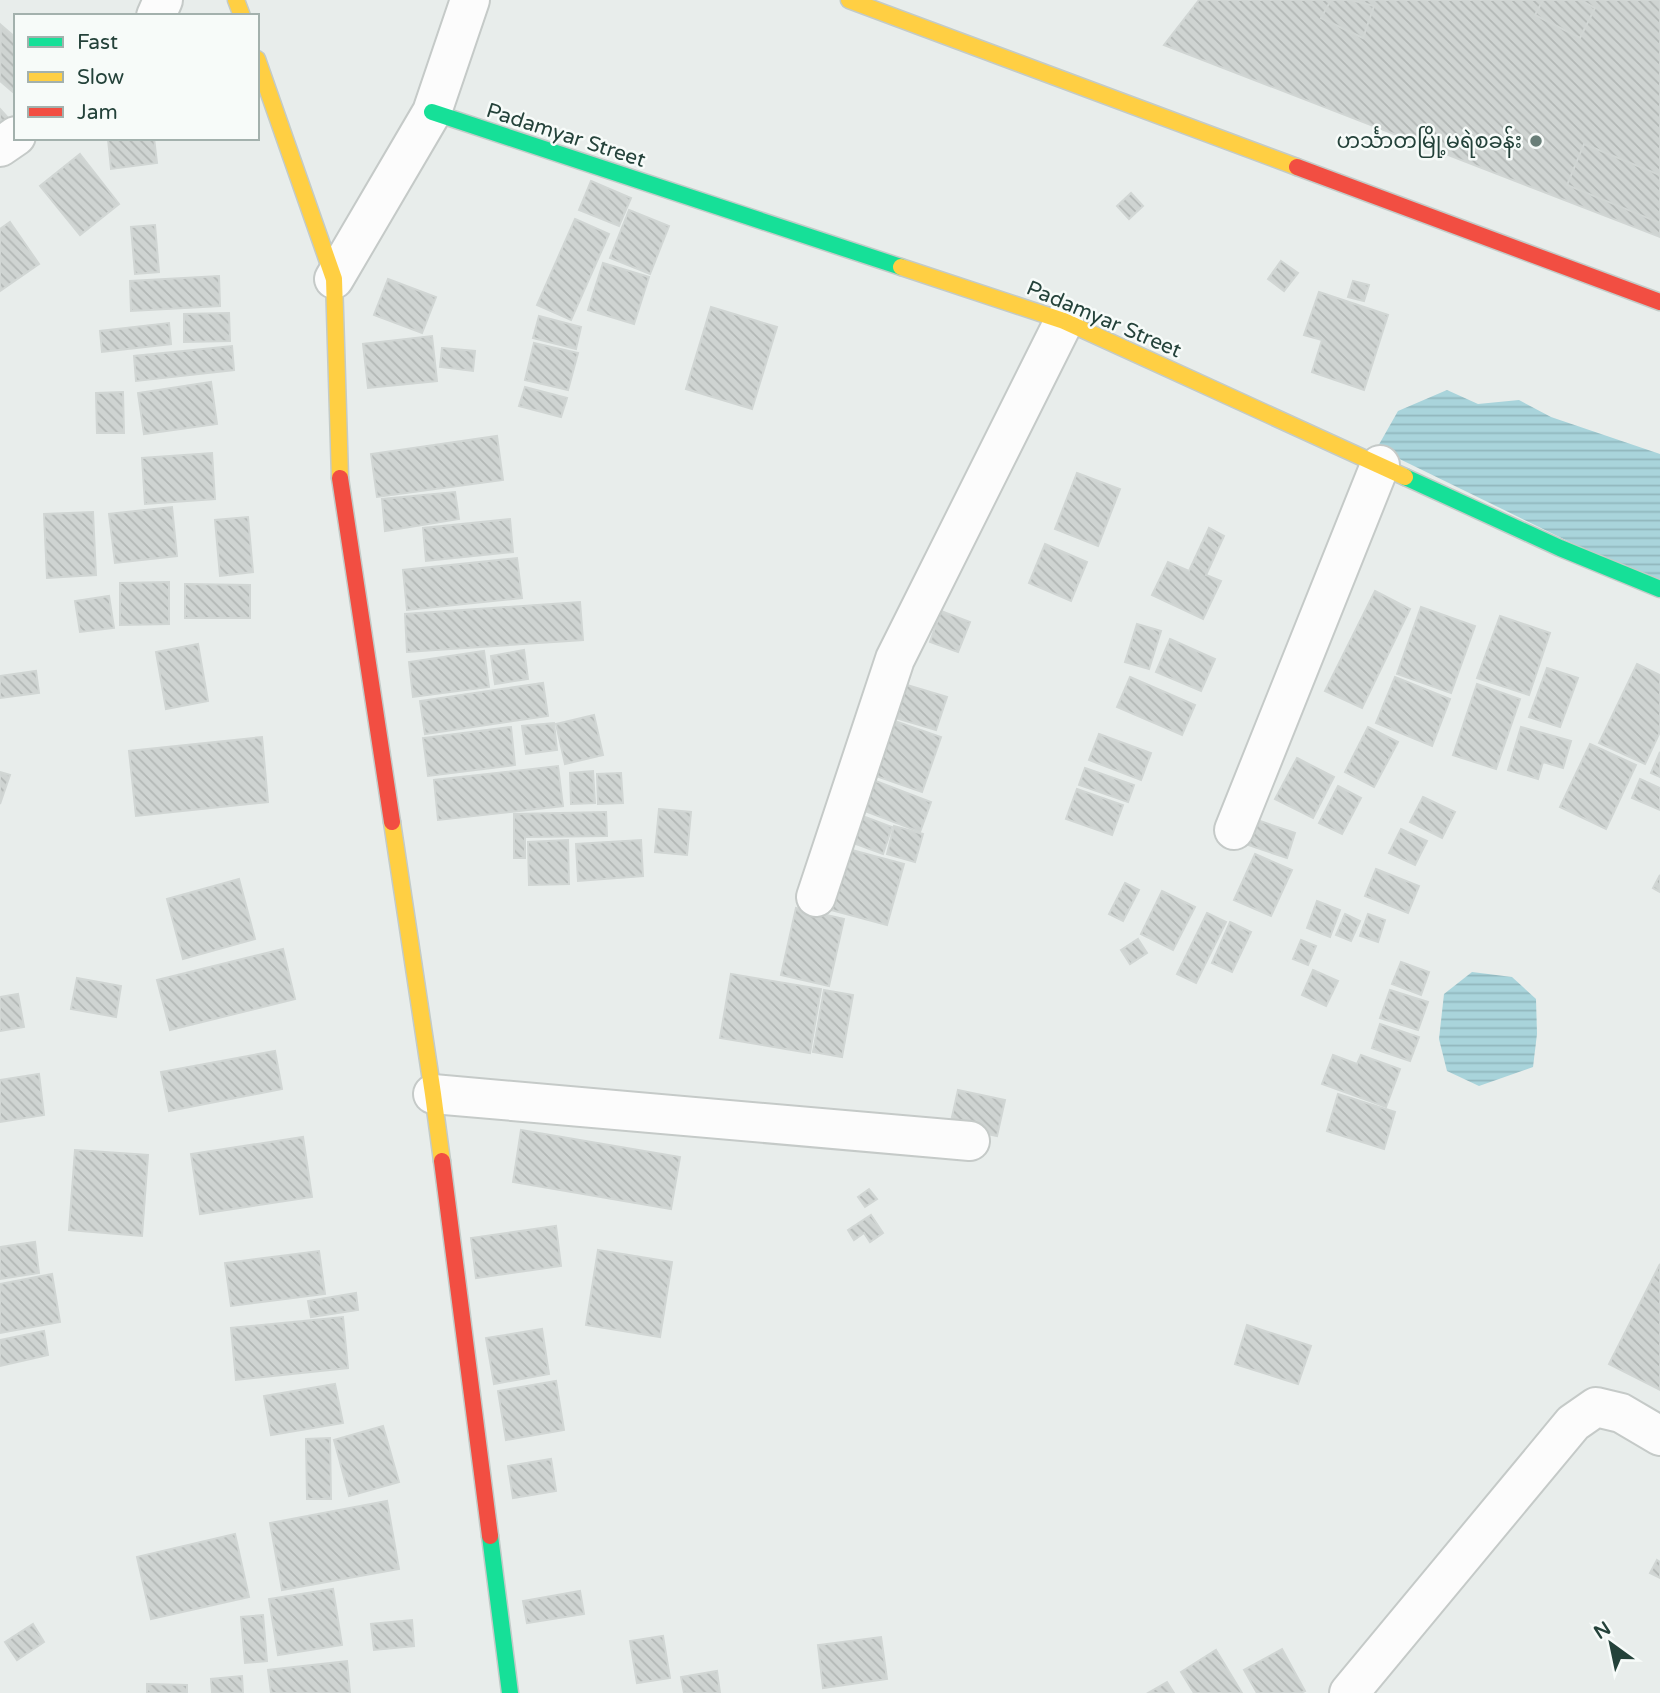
<svg xmlns="http://www.w3.org/2000/svg" width="1660" height="1693" font-family="'Varela Round','Noto Sans Myanmar',sans-serif">
<style>
.water{fill:url(#water-rules)}
.building{fill:url(#building-back-hatch);stroke:#d1d6d4;stroke-width:2}
.lines{fill:none;stroke-linecap:round;stroke-linejoin:round}
.street-casing{stroke:#c5cac8;stroke-width:42}
.fast-casing{stroke:#c3cbc8;stroke-width:19}
.slow-casing{stroke:#c3cbc8;stroke-width:19}
.jam-casing{stroke:#c3cbc8;stroke-width:19}
.street{stroke:#fcfcfc;stroke-width:38}
.fast{stroke:#16e098;stroke-width:16}
.slow{stroke:#ffcf43;stroke-width:16}
.jam{stroke:#f24e42;stroke-width:16}
.poi-dot{fill:#697e78;stroke:#f7fbf9;stroke-width:2.5}
.labels{text-anchor:middle;stroke-width:5;stroke-linejoin:round;paint-order:stroke}
.street-label{font-size:21px;fill:#24423a;stroke:#f7fbf9}
.poi-label{font-size:21px;fill:#24423a;stroke:#f7fbf9;text-anchor:end}
</style>
<defs>
<pattern id="water-rules" width="6" height="5" patternUnits="userSpaceOnUse" patternTransform="scale(1.75)"><rect width="6" height="5" fill="#a9d4db"/><path d="M0 2.5h6" fill="none" stroke="#91b7bd"/></pattern>
<pattern id="building-back-hatch" width="6" height="6" patternUnits="userSpaceOnUse" patternTransform="scale(1.75)"><rect width="6" height="6" fill="#cfd4d2"/><path d="M-1 5l2 2M0 0l6 6M5-1l2 2" fill="none" stroke="#b2b7b5"/></pattern>
</defs>
<rect width="100%" height="100%" fill="#e8edeb"/>
<g class="water">
<polygon points="1447,390 1478,404 1519,400 1551,417 1660,454 1660,586 1377,448 1398,411"/>
<polygon points="1472,972 1512,977 1536,999 1537,1034 1533,1067 1479,1086 1447,1071 1439,1039 1444,994"/>
</g>
<g class="building">
<polygon points="1199,0 1660,0 1660,237 1164,45"/>
<polygon points="1331,0 1351,0 1374,6 1363,38 1321,18"/>
<polygon points="1543,0 1580,0 1595,8 1580,38 1535,15"/>
<polygon points="1,25 16,38 16,91 14,93 0,81"/>
<polygon points="0,109 9,119 0,127"/>
<polygon points="116,138 154,138 157,163 111,169 108,139"/>
<polygon points="1584,144 1660,175 1660,223 1567,185"/>
<polygon points="80,154 119,204 80,235 40,186"/>
<polygon points="591,181 631,198 619,226 579,210"/>
<polygon points="1131,193 1143,206 1129,219 1117,206"/>
<polygon points="629,210 669,226 650,274 610,258"/>
<polygon points="575,219 609,234 571,320 537,305"/>
<polygon points="10,222 39,264 0,291 0,229"/>
<polygon points="155,225 159,272 135,274 131,227"/>
<polygon points="1281,261 1298,273 1284,291 1268,279"/>
<polygon points="603,263 649,277 634,324 588,310"/>
<polygon points="219,276 220,306 131,311 130,281"/>
<polygon points="388,279 436,297 422,333 374,315"/>
<polygon points="1353,281 1369,285 1364,301 1348,297"/>
<polygon points="1319,292 1388,315 1364,390 1312,372 1322,340 1304,335"/>
<polygon points="711,307 777,327 752,409 686,389"/>
<polygon points="229,313 230,341 184,342 184,314"/>
<polygon points="539,316 581,327 576,349 533,338"/>
<polygon points="169,323 171,344 102,352 100,331"/>
<polygon points="432,336 437,381 368,388 363,344"/>
<polygon points="534,343 578,353 568,390 525,380"/>
<polygon points="232,346 234,370 136,381 134,356"/>
<polygon points="442,348 475,351 473,371 440,367"/>
<polygon points="211,382 217,424 144,434 138,393"/>
<polygon points="525,387 567,398 561,417 519,406"/>
<polygon points="123,392 124,433 97,433 96,393"/>
<polygon points="497,436 503,480 377,497 371,454"/>
<polygon points="212,453 215,499 145,504 142,458"/>
<polygon points="1077,473 1120,489 1098,546 1055,529"/>
<polygon points="455,492 459,519 385,531 382,499"/>
<polygon points="172,507 177,556 115,563 109,514"/>
<polygon points="93,512 96,575 47,578 44,514"/>
<polygon points="248,517 253,572 220,576 215,520"/>
<polygon points="510,519 513,552 426,561 423,528"/>
<polygon points="1209,528 1224,536 1206,575 1221,581 1203,619 1152,595 1168,562 1189,571"/>
<polygon points="1045,544 1087,562 1071,601 1029,583"/>
<polygon points="517,558 522,598 407,610 403,570"/>
<polygon points="169,582 169,624 120,625 120,583"/>
<polygon points="185,584 250,585 250,618 185,618"/>
<polygon points="1375,591 1410,609 1362,708 1325,691"/>
<polygon points="109,596 114,628 80,632 75,601"/>
<polygon points="580,602 583,640 407,652 405,614"/>
<polygon points="1421,607 1475,626 1451,693 1397,674"/>
<polygon points="941,611 970,622 958,652 930,642"/>
<polygon points="1500,616 1550,633 1529,695 1477,678"/>
<polygon points="1137,624 1161,631 1149,669 1125,662"/>
<polygon points="1170,639 1215,659 1201,691 1156,672"/>
<polygon points="198,644 208,701 166,709 156,652"/>
<polygon points="524,650 528,679 495,684 491,656"/>
<polygon points="484,651 489,687 413,697 409,662"/>
<polygon points="1637,664 1660,675 1660,732 1645,764 1599,743"/>
<polygon points="1547,668 1578,678 1560,727 1529,717"/>
<polygon points="36,671 39,693 0,698 0,676"/>
<polygon points="1130,677 1195,705 1182,735 1117,707"/>
<polygon points="1395,677 1450,699 1432,746 1376,723"/>
<polygon points="543,683 548,716 425,734 420,701"/>
<polygon points="1477,684 1520,699 1496,769 1453,755"/>
<polygon points="907,685 947,697 936,730 896,718"/>
<polygon points="594,715 603,755 565,764 556,724"/>
<polygon points="889,719 941,737 922,792 870,774"/>
<polygon points="554,723 557,750 526,754 522,726"/>
<polygon points="511,727 515,765 428,776 423,738"/>
<polygon points="1368,727 1398,742 1374,787 1345,772"/>
<polygon points="1521,727 1571,741 1563,768 1543,762 1538,779 1508,770"/>
<polygon points="1099,734 1151,753 1141,780 1089,760"/>
<polygon points="262,737 268,802 136,816 129,751"/>
<polygon points="1590,744 1636,765 1606,829 1560,807"/>
<polygon points="1660,752 1660,777 1651,773"/>
<polygon points="1297,758 1334,777 1313,818 1275,799"/>
<polygon points="558,766 563,806 438,820 434,780"/>
<polygon points="1085,768 1134,785 1128,802 1079,785"/>
<polygon points="593,771 595,803 571,804 570,773"/>
<polygon points="0,772 10,775 0,804"/>
<polygon points="621,773 623,803 598,804 597,774"/>
<polygon points="1640,779 1660,788 1660,810 1632,798"/>
<polygon points="873,780 931,802 920,832 862,810"/>
<polygon points="1338,786 1361,798 1342,834 1319,823"/>
<polygon points="1077,789 1123,805 1112,835 1066,819"/>
<polygon points="1423,797 1455,812 1442,838 1410,822"/>
<polygon points="659,809 691,812 687,855 655,852"/>
<polygon points="606,812 607,836 525,837 525,858 514,858 514,814"/>
<polygon points="852,812 892,827 883,854 842,839"/>
<polygon points="1257,820 1295,833 1287,858 1248,845"/>
<polygon points="894,826 923,834 915,862 887,854"/>
<polygon points="1401,829 1427,841 1415,865 1389,853"/>
<polygon points="568,840 569,884 529,885 528,842"/>
<polygon points="641,840 643,876 578,881 576,844"/>
<polygon points="837,846 904,864 887,925 820,907"/>
<polygon points="1255,854 1292,870 1271,916 1234,900"/>
<polygon points="1376,869 1419,886 1408,913 1365,896"/>
<polygon points="1660,875 1660,892 1653,888"/>
<polygon points="239,879 255,939 183,959 167,899"/>
<polygon points="1125,883 1139,890 1123,921 1109,914"/>
<polygon points="1162,891 1195,907 1173,950 1141,934"/>
<polygon points="1317,901 1340,910 1330,937 1307,928"/>
<polygon points="796,908 844,919 829,986 781,975"/>
<polygon points="1207,913 1226,922 1196,983 1177,974"/>
<polygon points="1345,914 1360,921 1351,941 1336,935"/>
<polygon points="1368,914 1385,920 1378,942 1360,936"/>
<polygon points="1230,922 1251,932 1232,972 1212,963"/>
<polygon points="1138,939 1147,953 1130,964 1121,950"/>
<polygon points="1301,940 1316,946 1308,965 1293,959"/>
<polygon points="283,949 295,999 170,1030 157,980"/>
<polygon points="1401,962 1429,972 1421,995 1392,984"/>
<polygon points="1313,970 1338,981 1326,1006 1302,995"/>
<polygon points="731,974 821,989 810,1053 720,1038"/>
<polygon points="77,978 121,986 116,1017 71,1009"/>
<polygon points="824,990 853,995 842,1057 813,1052"/>
<polygon points="1390,990 1428,1002 1418,1030 1380,1018"/>
<polygon points="18,994 24,1027 0,1031 0,997"/>
<polygon points="1380,1024 1419,1037 1410,1061 1372,1048"/>
<polygon points="275,1051 282,1089 169,1111 161,1072"/>
<polygon points="1333,1055 1357,1064 1361,1055 1400,1069 1386,1107 1322,1084"/>
<polygon points="39,1074 44,1115 0,1122 0,1080"/>
<polygon points="958,1090 1005,1100 997,1136 950,1126"/>
<polygon points="1338,1094 1395,1112 1384,1149 1327,1131"/>
<polygon points="521,1130 680,1157 671,1209 513,1182"/>
<polygon points="303,1137 312,1197 200,1214 191,1154"/>
<polygon points="75,1150 148,1155 142,1236 69,1230"/>
<polygon points="869,1189 877,1199 865,1207 858,1197"/>
<polygon points="871,1215 883,1233 870,1242 864,1233 854,1240 848,1230"/>
<polygon points="556,1226 561,1266 476,1278 471,1238"/>
<polygon points="35,1242 39,1273 0,1279 0,1247"/>
<polygon points="598,1250 672,1262 660,1337 586,1325"/>
<polygon points="319,1251 325,1294 231,1306 225,1263"/>
<polygon points="1660,1264 1660,1390 1609,1364"/>
<polygon points="52,1274 60,1322 0,1333 0,1284"/>
<polygon points="356,1293 358,1310 311,1317 308,1301"/>
<polygon points="343,1317 348,1368 236,1380 231,1328"/>
<polygon points="1247,1325 1311,1346 1298,1384 1235,1364"/>
<polygon points="542,1329 549,1374 494,1384 486,1338"/>
<polygon points="44,1331 48,1355 0,1366 0,1340"/>
<polygon points="556,1381 564,1430 506,1440 498,1391"/>
<polygon points="335,1384 343,1423 271,1435 264,1396"/>
<polygon points="383,1426 399,1482 349,1496 334,1440"/>
<polygon points="330,1438 331,1499 307,1499 306,1439"/>
<polygon points="551,1459 556,1491 513,1498 508,1466"/>
<polygon points="387,1501 399,1569 282,1590 270,1523"/>
<polygon points="235,1534 249,1597 151,1619 137,1557"/>
<polygon points="1657,1560 1660,1562 1660,1578 1650,1573"/>
<polygon points="333,1589 342,1645 278,1655 269,1599"/>
<polygon points="580,1591 584,1614 527,1623 523,1601"/>
<polygon points="263,1615 267,1661 245,1663 241,1617"/>
<polygon points="412,1620 414,1646 374,1650 371,1624"/>
<polygon points="33,1624 44,1642 17,1660 5,1642"/>
<polygon points="663,1636 670,1678 637,1683 630,1641"/>
<polygon points="881,1637 887,1679 823,1688 818,1645"/>
<polygon points="1282,1649 1305,1691 1301,1693 1257,1693 1244,1670"/>
<polygon points="1216,1650 1242,1693 1194,1693 1181,1672"/>
<polygon points="347,1661 350,1693 271,1693 268,1670"/>
<polygon points="717,1671 720,1693 684,1693 681,1677"/>
<polygon points="242,1676 243,1693 212,1693 211,1679"/>
<polygon points="1167,1682 1174,1693 1148,1693"/>
<polygon points="147,1684 187,1685 187,1693 147,1693"/>
</g>
<g class="lines">
<g class="street-casing">
<g id="street">
<polyline points="156,16 163,0"/>
<polyline points="0,147 16,136"/>
<polyline points="334,279 432,112 470,0"/>
<polyline points="1234,830 1380,465"/>
<polyline points="816,897 895,659 1064,321"/>
<polyline points="433,1094 970,1141"/>
<polyline points="1349,1693 1573,1423 1596,1407 1621,1413 1660,1436"/>
</g>
</g>
<g class="fast-casing">
<g id="fast">
<polyline points="432,112 901,267"/>
<polyline points="1405,477 1560,548 1660,589"/>
<polyline points="490,1536 510,1693"/>
</g>
</g>
<g class="slow-casing">
<g id="slow">
<polyline points="236,0 242,16"/>
<polyline points="849,0 1297,167"/>
<polyline points="257,59 334,279 340,478"/>
<polyline points="901,267 1064,321 1405,477"/>
<polyline points="392,822 433,1094 442,1161"/>
</g>
</g>
<g class="jam-casing">
<g id="jam">
<polyline points="1297,167 1660,302"/>
<polyline points="340,478 392,822"/>
<polyline points="442,1161 490,1536"/>
</g>
</g>
<use href="#street" class="street"/>
<use href="#fast" class="fast"/>
<use href="#slow" class="slow"/>
<use href="#jam" class="jam"/>
</g>
<circle class="poi-dot" cx="1536" cy="141" r="7"/>
<g class="labels">
<g class="street-label">
<text transform="translate(566 135) rotate(18)" y="7">Padamyar Street</text>
<text transform="translate(1104 319) rotate(23)" y="7">Padamyar Street</text>
</g>
<g class="poi-label">
<text x="1522" y="148">ဟင်္သာတမြို့မရဲစခန်း</text>
</g>
</g>
<rect x="14" y="14" width="245" height="126" fill="#f7fbf9" stroke="#a3b1ad" stroke-width="2"/>
<rect x="28" y="37" width="35" height="10" fill="#16e098" stroke="#a3b1ad" stroke-width="2"/>
<text x="77" y="49" font-size="21" fill="#24423a">Fast</text>
<rect x="28" y="72" width="35" height="10" fill="#ffcf43" stroke="#a3b1ad" stroke-width="2"/>
<text x="77" y="84" font-size="21" fill="#24423a">Slow</text>
<rect x="28" y="107" width="35" height="10" fill="#f24e42" stroke="#a3b1ad" stroke-width="2"/>
<text x="77" y="119" font-size="21" fill="#24423a">Jam</text>
<g transform="translate(1611 1644) rotate(327)" stroke="#f7fbf9" stroke-width="5" paint-order="stroke">
<path d="M0-5L12 26L0 18L-12 26Z" fill="#24423a"/>
<text y="-10" font-size="19" font-weight="bold" text-anchor="middle" fill="#24423a">N</text>
</g>
</svg>
